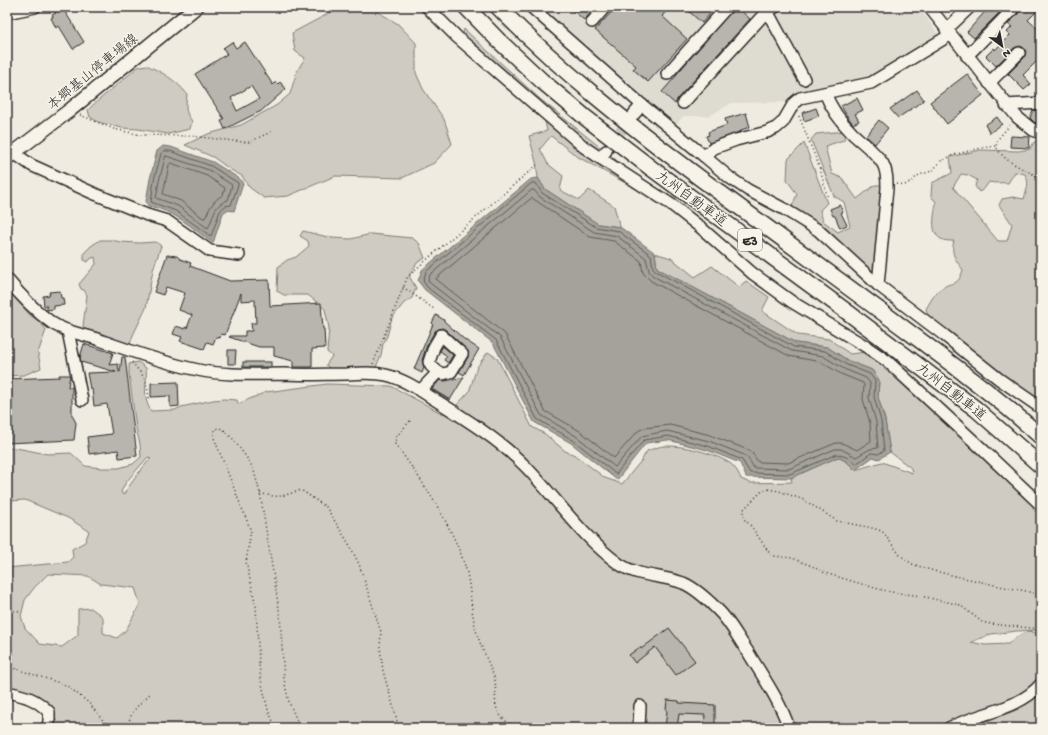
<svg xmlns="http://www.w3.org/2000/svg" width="1048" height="735" font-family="'Gochi Hand','Klee One',sans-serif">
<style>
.built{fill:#dedbd1}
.green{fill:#cfcbc2;stroke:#7d7b76;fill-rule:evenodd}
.water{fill:#a4a29a;stroke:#74726e}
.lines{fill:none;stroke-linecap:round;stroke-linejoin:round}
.shore{stroke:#5b5b57;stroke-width:1}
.building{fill:#b8b5ae;stroke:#2b2b2b;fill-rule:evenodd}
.minor-tunnel{stroke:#c8c5bc;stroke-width:11;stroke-dasharray:11 5.5;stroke-linecap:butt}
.minor-casing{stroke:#2b2b2b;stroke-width:14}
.major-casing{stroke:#2b2b2b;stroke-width:16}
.highway-casing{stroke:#2b2b2b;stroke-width:18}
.path{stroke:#2b2b2b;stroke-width:1.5;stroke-dasharray:1 3;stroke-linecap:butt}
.minor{stroke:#f7f3e8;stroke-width:11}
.major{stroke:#f7f3e8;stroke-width:13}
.highway{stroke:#f7f3e8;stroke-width:15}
.labels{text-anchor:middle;stroke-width:3;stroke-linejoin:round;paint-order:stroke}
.shield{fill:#f7f3e8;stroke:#686764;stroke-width:1}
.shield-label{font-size:13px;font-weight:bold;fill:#2b2b2b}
.street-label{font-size:14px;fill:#2b2b2b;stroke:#f7f3e8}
</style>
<rect width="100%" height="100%" fill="#efebe0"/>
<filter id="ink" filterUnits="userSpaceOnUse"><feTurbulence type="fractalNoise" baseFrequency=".025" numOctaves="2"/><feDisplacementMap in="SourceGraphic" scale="8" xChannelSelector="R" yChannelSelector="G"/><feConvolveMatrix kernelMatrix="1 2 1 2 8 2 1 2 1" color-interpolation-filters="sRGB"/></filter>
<g filter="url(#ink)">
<polygon class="built" points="540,7 919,7 938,34 935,40 872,80 790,102 732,103 709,116 683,116 675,127"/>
<g class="green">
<polygon points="337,7 370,7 398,24 416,43 416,73 423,89 444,119 452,144 434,163 402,178 335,176 288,196 264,198 249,187 242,176 231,170 213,157 185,145 208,134 241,125 277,105 290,94 297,71 305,58 295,51 292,33 324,16"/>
<polygon points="464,29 540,99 641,180 649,196 578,157 551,136 540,149 548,164 563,176 560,190 579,200 589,190 614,206 620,227 598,224 545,189 538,178 536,162 529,136 547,131 544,117 460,44"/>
<path d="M146,65C162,72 176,80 187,94C186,105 184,112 192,121L190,129L168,134L138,129L122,128L98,122L90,117L88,110L94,104L138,67Z"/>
<polygon points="845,131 844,140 825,146 832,174 842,178 857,199 875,185 884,185 876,271 870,274 791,209 797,194 787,180 788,159 804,143 827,203 820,210 823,221 838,232 850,226 844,202 834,196 811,140 816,134"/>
<path d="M1041,141V403L1020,390L929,319L926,309C930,302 935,292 942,288C954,280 957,288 963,270C956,260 950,254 954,241C950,241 944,241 941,239C929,232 935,213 936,202L931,196L932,183L952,173L950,157L980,150L1019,151L1030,149L1034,142ZM1015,172L1025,174C1030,184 1027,188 1024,199L1013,197L1002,199L999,205L1012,224L1007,241H998L953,187L961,174L968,175L977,180L975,186L979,192L984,189L989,182C996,184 1001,182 1008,183Z"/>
<polygon points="303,231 332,238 351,239 371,234 412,238 419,243 425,258 417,263 409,276 416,288 412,298 404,303 392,318 387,336 383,344 381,355 376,367 370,370 332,370 326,365 332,356 327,352 329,328 325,309 308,295 284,295 277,291 278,267 287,260 296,257 309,246 308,241 300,236"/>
<polygon points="100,240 112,240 120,242 139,243 156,242 161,246 153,270 146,308 133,335 130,344 126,345 86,332 83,326 87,295 84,290 81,289 79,284 96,264 95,257 90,259 88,262 84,260 84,253 91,246"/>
<path d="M655,253L671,258L695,277L712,266L739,287L746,281L769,297L762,311L798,335L829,339L850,354L866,352L885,364L915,394L959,429L1034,503L1033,509L1041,517V630L1017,631L991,634L971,642L985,645L1008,644L1018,636L1029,631L1041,635V728H51L53,723L57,722L48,703L22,691L7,687V646L9,641L7,639V568L68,562L73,557L72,549L85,542L89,531L68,518L25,500L7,501V448H16L47,454L71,453L85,466L102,468H119L133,464L141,457L140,444L136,428L129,373V364L138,362L146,368C148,384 141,395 151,411L175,410L181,407L213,400L224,399L237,400L238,404L266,392L327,384L391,386L443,414L455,407L469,392L477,367L488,352L497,358L532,427L545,434L565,451L575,455L605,478L622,484L641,461L647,451C653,449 659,446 665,446C683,445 713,453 728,462C734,465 739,473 741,479L750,483L792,482L791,478L838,457L847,462L855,470L882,462L912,473L911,468L890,452L885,420L878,397L879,380L872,370L849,361L827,347L796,343L657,268ZM148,457L151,458L140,471L123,495L121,492L126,482ZM48,574L88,576L101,584L135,588L140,604L126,630L117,638L103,633V617L91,608L78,609V635L62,647L40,644L25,628L21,616L25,600L34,588Z"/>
<polygon points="7,289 30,315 41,323 46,330 38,353 41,368 24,375 7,376"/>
</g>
<g class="water">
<path d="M163,146L171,147L213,162L240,179L243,184L234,211L227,210L223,213L213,243C190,227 176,211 148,206L146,201L150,179L157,151Z"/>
<polygon points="538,178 545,189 598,224 620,227 655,253 657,268 796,343 827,347 849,361 872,370 879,380 878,397 885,420 890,452 879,459 873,457 855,470 847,462 838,457 791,478 746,477 740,463 707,450 668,440 646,443 617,480 571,443 534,422 493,343 425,290 418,281 422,270 531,179"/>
</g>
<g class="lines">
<g class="shore">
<polygon points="164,151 170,151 211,166 238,183 238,185 231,205 225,206 220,211 211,236 209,235 176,211 151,202 154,180 161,154"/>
<path d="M166,156L209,170L232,185L228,200C212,206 215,215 208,228L206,227L178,206L156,198L159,181Z"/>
<path d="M171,163L207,176L225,188L223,195C212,201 210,208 205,218H203L181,201L163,194L169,165Z"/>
<polygon points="532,183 536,183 542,193 596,227 618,231 651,255 653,268 656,271 794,347 825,351 847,365 870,374 875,381 874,397 881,421 884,451 878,454 871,453 856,464 849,458 837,454 790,474 750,473 742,460 708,446 668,436 644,440 616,474 573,440 537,419 496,340 428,288 423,281 426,272"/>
<polygon points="532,190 534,190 540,197 594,232 617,236 646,258 649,271 653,276 792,351 823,356 844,369 866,378 870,383 869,398 876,422 878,448 870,449 856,457 841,449 835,449 789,469 754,468 748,458 744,455 709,441 667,431 642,436 615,467 576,436 541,415 500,337 431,284 428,280 430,275"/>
<polygon points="532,198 590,237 614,241 641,261 643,273 651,281 789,356 821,362 841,374 863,383 864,385 863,399 870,423 871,441 857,450 842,443 836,443 788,463 758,462 753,454 748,450 710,435 670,425 644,428 638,431 614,458 580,431 545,411 505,334 436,279"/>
</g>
</g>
<g class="building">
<polygon points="60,7 62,7 84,42 73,49 59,26 56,28 51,18 53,17 52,15 56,13 54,11"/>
<polygon points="569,7 596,7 584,20"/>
<polygon points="616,7 670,7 662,16 687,39 648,82 633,69 636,66 595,30"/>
<polygon points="684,7 716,7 702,23"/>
<polygon points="735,7 737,7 750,19 678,98 675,104 662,92 676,76 675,76"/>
<polygon points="989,7 1005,7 974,38 967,32"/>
<polygon points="1020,7 1041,7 1028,20 1041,32 1041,57 1023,75 1031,84 1024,90 1008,74 1024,58 1026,52 1024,48 1020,46 1014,48 996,66 986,56 994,48 995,50 1010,35 1007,32 1012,27 1008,24 1018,14"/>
<path d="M232,42L236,48L245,42L273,85L276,82L278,84L280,82L286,89L260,112H259L225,129L221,121L224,119L195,74L227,54L223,48ZM251,86L259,99L237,111L231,98Z"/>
<polygon points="967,74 983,95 947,124 930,102"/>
<polygon points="917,90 924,100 898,118 890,109"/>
<polygon points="857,98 863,110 855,114 859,121 853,124 847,116 841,106"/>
<polygon points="816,108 819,116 804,121 802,113"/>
<polygon points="1033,110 1041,112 1041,125 1034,122 1030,118"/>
<polygon points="746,113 750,127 741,130 742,131 709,143 706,136 709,135 708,132 727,125 725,119"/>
<polygon points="997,117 1002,124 990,133 985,125"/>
<polygon points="879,120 888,128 875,144 866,136"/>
<polygon points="1011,136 1030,137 1029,148 1010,147"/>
<polygon points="840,205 843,212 841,213 847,225 840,228 835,216 833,216 830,209"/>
<polygon points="167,255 177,256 180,259 191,263 190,266 230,281 269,280 270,306 321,303 323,329 324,329 325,348 312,349 312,367 293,367 293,361 274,356 274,347 259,347 229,337 230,336 245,336 245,331 252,331 251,323 256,323 255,300 241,301 241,293 225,335 221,334 220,338 216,337 213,344 207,342 204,349 180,341 182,337 173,334 176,326 185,329 185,327 187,328 192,315 179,310 185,293 166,287 163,295 154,292"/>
<polygon points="60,291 61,298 63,298 64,305 54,306 54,309 47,310 47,306 44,306 43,296 50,295 49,292"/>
<polygon points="436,315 444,320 444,321 465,340 479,349 464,375 459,372 468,357 468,351 446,330 442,328 435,331 427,345 422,360 424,368 422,373 414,369 433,324 432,323"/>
<polygon points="84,344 113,353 109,365 118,364 119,372 120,372 122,357 125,357 137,456 119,458 118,450 89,454 87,437 112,434 107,404 94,406 92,389 90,389 87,373 116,372 81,362 80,357"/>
<polygon points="443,346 453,355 448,363 444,360 447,356 440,351"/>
<polygon points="228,350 236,350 235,364 228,364"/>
<rect x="243" y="362" width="28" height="5"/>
<polygon points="59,375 70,375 68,387 72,387 72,415 76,423 74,440 7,443 7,379 60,377"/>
<polygon points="464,377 450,400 432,389 440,380 445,381"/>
<polygon points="178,382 179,406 170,407 170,396 151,397 151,383"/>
<polygon points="669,628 695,661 676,675 655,647 635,663 629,655 640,647 641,649"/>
<polygon points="667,700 679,701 679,703 715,705 715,728 704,728 705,715 679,714 677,728 665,728 667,711 666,710"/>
</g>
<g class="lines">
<polyline class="minor-tunnel" points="610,145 631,118"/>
<g class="minor-casing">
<g id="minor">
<polyline points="427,7 457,37 584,147 600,158 606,151"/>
<polyline points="531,7 642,105"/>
<polyline points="765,7 804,79"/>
<polyline points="929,7 1017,117 1033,130 1041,133"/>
<polyline points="7,13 35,7"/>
<polyline points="592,22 605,7"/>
<polyline points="946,30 970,7"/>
<polyline points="967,56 1013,9"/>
<polyline points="667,74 727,7"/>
<polyline points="989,83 1019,53"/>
<path d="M825,93C831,108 841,122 852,133C862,143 875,151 883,164C887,171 887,180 887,188L878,285"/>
<polyline points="683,103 767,11 775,7"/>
<polyline points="1006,105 1041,103"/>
<polyline points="634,114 642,105 704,156 714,148 736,140 767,132 776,128 783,122 794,103 800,98 871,83 950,35"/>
<polyline points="7,151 14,153 31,165 95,194 147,215 167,221 210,251 239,255"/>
<polyline points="704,156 730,178 748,190 784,209 818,230 878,285 944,335 999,379 1041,408"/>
<polyline points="600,158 672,205 700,227 752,273 792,302 865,346 887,361 980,447 1041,505"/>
<path d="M7,279C20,295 35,311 52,323C65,332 82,334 97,339C130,351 164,363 198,370C226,376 256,374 285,374C305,375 326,374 347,374C360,373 373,372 386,375C404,379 421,391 437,401C466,419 502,442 526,467C557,499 582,537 619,564C638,577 661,575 683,583C695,588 708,600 717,609C730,621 738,638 748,652C763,677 780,701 789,728"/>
<polyline points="68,331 82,400"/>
<polyline points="420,391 438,372 431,366 429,362 434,347 441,335 462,354 451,372 443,374 438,372"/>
<path d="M7,692C25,696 35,698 49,712V722L47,728"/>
<polyline points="639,728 640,706"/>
<path d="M949,728C978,713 1019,710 1041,684"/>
</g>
</g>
<g class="major-casing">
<polyline id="major" points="7,158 70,110 196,7"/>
</g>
<g class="highway-casing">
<g id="highway">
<polyline points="466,7 498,40 542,81 586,118 651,168 850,314 976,409 1041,466"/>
<path d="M498,7C560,70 629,125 700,178C770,230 842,282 913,335C957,368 1001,400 1041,437"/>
</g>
</g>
<g class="path">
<polyline points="80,115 114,129 141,135 191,136 243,142 249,142 273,131"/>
<polyline points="799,116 820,169 828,199"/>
<path d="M1010,125L998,139L996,146C1003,163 1027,169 1041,179"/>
<polyline points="897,184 904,185 908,184 919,175 932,171 941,161 953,155 981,148 996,146"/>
<polyline points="403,287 434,309"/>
<path d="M132,362C145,379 146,376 149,399"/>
<polyline points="373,364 407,278 417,268 537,165"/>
<path d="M410,421L396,437L395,444C422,480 451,523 465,566C471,585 470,606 475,626C479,644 488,660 494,677C498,689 492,703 499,713C502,719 509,723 514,728"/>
<path d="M260,493C280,499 282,496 301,490L326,507L349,544L359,564L381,632L380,647L383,671L396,716L398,728"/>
<polyline points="1041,596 1026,591 999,586 934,571 912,564 900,555 882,531 872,528 837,521 804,500 779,491 768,489 762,491 743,510 744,519 751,526 770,554 774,556 792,558 812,566 825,573 875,588 891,592 921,596 960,605 982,622 991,624 1041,629"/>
<polyline points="7,607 11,610 20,612"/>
<polyline points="7,666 66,685 89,703 109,728"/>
<path d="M129,728C127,714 141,702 150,694"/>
<polyline points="276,728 268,710 261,680 259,665 256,606 246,562 251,531 214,438 214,432 215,429 220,428 224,430 233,439 249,461 254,471 260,493 280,615 284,679 287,694 289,702 300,728"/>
</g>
<use href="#minor" class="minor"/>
<use href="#major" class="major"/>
<use href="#highway" class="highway"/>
</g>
</g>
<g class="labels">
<rect class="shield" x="738" y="229" width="24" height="22" rx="3"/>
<g class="shield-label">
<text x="750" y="245">E3</text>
</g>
<g class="street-label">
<text transform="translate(92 71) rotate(-39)" y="5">本郷基山停車場線</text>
<text transform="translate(692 198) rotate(36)" y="5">九州自動車道</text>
<text transform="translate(952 391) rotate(38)" y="5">九州自動車道</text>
</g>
</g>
<rect width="1048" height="735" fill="none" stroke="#f7f3e8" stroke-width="24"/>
<rect x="12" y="12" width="1024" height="711" fill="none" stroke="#2b2b2b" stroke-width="1.5" filter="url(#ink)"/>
<g transform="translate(1002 46) rotate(148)" stroke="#f7f3e8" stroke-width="3" paint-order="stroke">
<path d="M0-3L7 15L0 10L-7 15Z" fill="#2b2b2b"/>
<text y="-6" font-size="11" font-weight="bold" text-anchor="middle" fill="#2b2b2b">N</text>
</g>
</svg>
